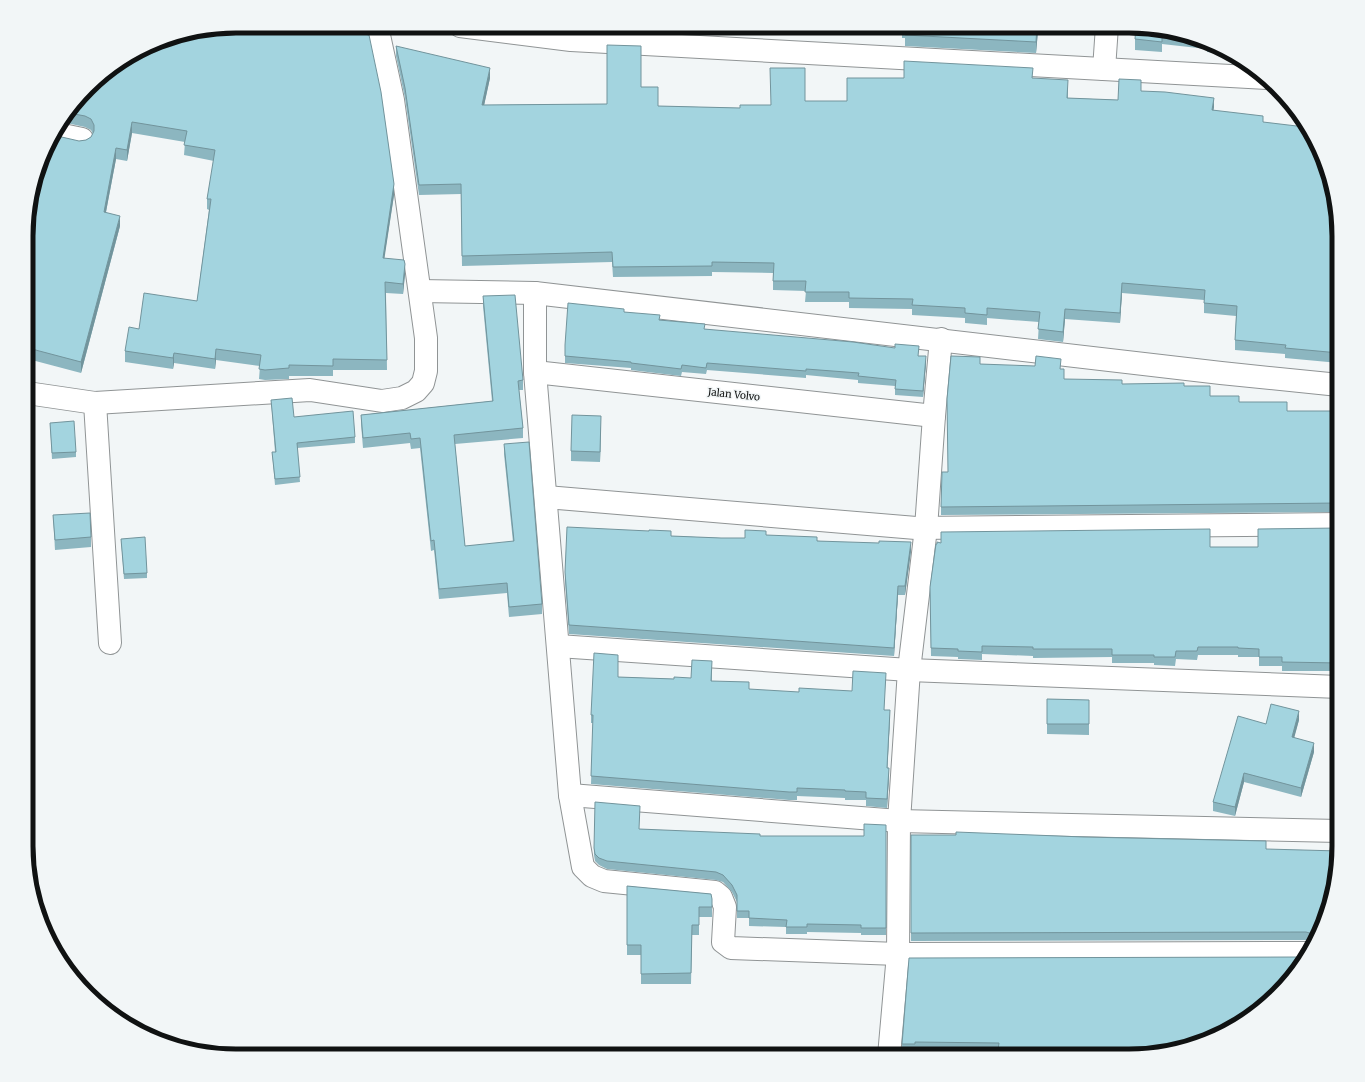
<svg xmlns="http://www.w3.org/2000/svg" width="1365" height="1082" font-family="Merriweather,serif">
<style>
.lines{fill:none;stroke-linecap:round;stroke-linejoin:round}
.minor-casing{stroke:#909495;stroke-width:24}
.minor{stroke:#fff;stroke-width:22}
.wall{fill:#8cb6c0}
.shaded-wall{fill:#72949c}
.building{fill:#a3d4df;stroke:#72949c}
.labels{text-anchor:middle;stroke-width:3;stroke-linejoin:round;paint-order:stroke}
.street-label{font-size:10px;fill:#101212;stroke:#f2f6f7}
.rim{fill:none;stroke:#101212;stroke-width:5}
</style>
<rect width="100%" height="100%" fill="#f2f6f7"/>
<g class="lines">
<g class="minor-casing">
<g id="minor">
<polyline points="460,26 571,40 1267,78"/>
<polyline points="1104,69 1107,26"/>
<polyline points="53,133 82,139"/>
<polyline points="420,291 535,293 1221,373 1339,385"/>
<polyline points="535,293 535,372 570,795 583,867 592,876 604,881 715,892 721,897 725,907 723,942 731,948 898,954 1306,953"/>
<polyline points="535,372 934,416"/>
<polyline points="27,393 95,403 310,390 382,401 402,398 416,391 423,383 426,371 426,338 393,100 377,26"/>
<polyline points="95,403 110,643"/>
<polyline points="546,497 916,528 1339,524"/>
<polyline points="558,646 909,670 1339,687"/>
<polyline points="570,795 899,821 1339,831"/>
<polyline points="889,1056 898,954 899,821 909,670 926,528 934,416 941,339"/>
</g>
</g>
<use href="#minor" class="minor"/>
</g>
<g class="wall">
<polygon points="344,26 344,31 394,195 384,258 405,274 403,294 386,293 387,370 333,370 333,376 289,376 289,379 265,380 259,379 260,366 216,360 215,369 174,363 173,369 125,362 125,351 139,329 197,301 209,210 207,209 207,199 214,161 184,155 185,142 132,133 127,161 116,159 106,212 120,226 81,373 28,359 28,209 79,141 86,140 91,137 93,134 91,130 85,127 62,122 98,78"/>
<polygon points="601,26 677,26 677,31 642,31 601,28"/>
<rect x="729" y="26" width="28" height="4"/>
<polygon points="873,26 1095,26 1094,33 1068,30 1068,34 1038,31 1036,53 905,46 905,38 902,38 902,33 873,31"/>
<polygon points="1142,26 1209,42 1229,54 1207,52 1207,49 1162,44 1162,52 1135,50 1135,39"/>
<polygon points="396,46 490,78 484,105 607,104 641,87 658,106 740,108 770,105 805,101 847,101 1033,78 1068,90 1068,98 1118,100 1141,91 1214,107 1213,110 1263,123 1339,236 1339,363 1285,358 1285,354 1235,350 1235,340 1236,316 1204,313 1204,300 1122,293 1120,323 1065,319 1063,342 1038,339 1039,322 987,318 987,325 965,323 965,318 912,315 912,309 849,308 849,302 805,302 806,291 773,290 773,273 712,272 712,276 613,277 612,262 462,266 461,194 419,195 405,98 396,56"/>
<polygon points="483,296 523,380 523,390 519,390 523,428 523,438 455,444 465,546 513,542 504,454 504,444 542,604 542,614 509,617 507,593 439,599 434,550 431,551 420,448 411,449 410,443 363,448 361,424 361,415 492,401 483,306"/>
<polygon points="624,312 705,329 919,356 926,363 923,397 895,395 895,386 858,383 858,380 806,375 806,378 707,370 706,374 682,372 681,376 631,370 631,368 565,363 565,345"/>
<polygon points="980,364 1061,369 1064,379 1122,384 1184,386 1210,396 1239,402 1287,411 1339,411 1339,512 941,515 941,507 948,472"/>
<polygon points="271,400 294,417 355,437 355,443 297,448 300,482 275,485 272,452 275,452"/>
<polygon points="50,423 76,452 76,457 52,459"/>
<polygon points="601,427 600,462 571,461 571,451"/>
<polygon points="53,515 91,537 91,547 55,550"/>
<polygon points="1339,528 1339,671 1282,671 1282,666 1259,666 1259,657 1238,657 1238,655 1198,655 1197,660 1176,659 1175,666 1154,665 1154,663 1112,663 1112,657 1033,658 1033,656 982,654 982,660 958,659 958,657 931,656 930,587 1210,547 1258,547"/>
<polygon points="766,535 911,551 905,595 898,595 894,656 569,634 565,581 565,572 671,536 721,538 745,538"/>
<polygon points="121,539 147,573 147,578 124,579"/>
<polygon points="618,663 618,677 674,679 691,678 712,669 712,681 749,689 885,710 890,718 887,768 889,776 887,808 866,806 866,800 845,800 845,798 797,796 797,800 789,800 591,784 593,723 591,723 591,715"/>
<polygon points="1047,699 1089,700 1089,735 1047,734"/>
<polygon points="1299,720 1294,737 1314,752 1301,797 1244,782 1235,816 1213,811 1213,802 1266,724"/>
<polygon points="886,825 886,935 861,935 861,933 807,932 807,934 786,934 786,927 749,926 749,918 737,918 737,902 732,892 723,882 716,880 607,869 599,865 595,861 594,855 594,848 639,829 760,836 864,836"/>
<polygon points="911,835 1266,849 1323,926 1313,943 1306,940 911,941"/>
<polygon points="627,886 711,894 712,909 712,917 699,917 699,935 692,935 691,984 641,984 641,955 627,955"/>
<polygon points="1304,957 1209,1040 1129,1056 998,1056 998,1051 915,1050 915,1052 902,1052 902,1044"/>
</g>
<g class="shaded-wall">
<polygon points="1037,26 1038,26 1038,31 1036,53 1036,42"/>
<polygon points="490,68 490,78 482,115 482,105"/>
<polygon points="1214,98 1214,107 1212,120 1212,110"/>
<polygon points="132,122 132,133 127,161 127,150"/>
<polygon points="116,148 116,159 104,222 104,212"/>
<polygon points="394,184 394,195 383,268 383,258"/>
<polygon points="120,216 120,226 81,373 81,362"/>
<polygon points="405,264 405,274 403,294 403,284"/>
<polygon points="1122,283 1122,293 1120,323 1120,313"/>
<polygon points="1065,309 1065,319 1063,342 1063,332"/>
<polygon points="216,349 216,360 215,369 215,359"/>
<polygon points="174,353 174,363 173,369 173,358"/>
<polygon points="926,356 926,363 923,397 923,391"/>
<polygon points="601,416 601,427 600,462 600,452"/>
<polygon points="911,542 911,551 905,595 905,586"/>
<polygon points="898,586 898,595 894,656 894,648"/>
<polygon points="890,710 890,718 887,776 887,768"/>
<polygon points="1299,711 1299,720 1292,746 1292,737"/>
<polygon points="1314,743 1314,752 1301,797 1301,788"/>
<polygon points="889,768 889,776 887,808 887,799"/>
<polygon points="1244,773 1244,782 1235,816 1235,807"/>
</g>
<g class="building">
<polygon points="236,26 343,26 342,30 369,35 381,92 394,184 383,258 404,260 405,264 403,284 385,282 387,360 333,359 333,366 289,365 289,368 265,370 259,369 261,355 216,349 215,359 174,353 173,358 125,351 129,327 139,329 144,293 197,301 211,199 207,199 215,150 184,145 187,131 132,122 127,150 116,148 104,212 120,216 81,362 28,348 28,209 53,135 79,141 86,140 91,137 94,131 94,125 91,119 85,116 69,113 98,78 168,37"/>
<polygon points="902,26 1037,26 1036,42 905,35 905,28 902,27"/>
<polygon points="1136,26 1142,26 1184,36 1162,34 1162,42 1135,39"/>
<polygon points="607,45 641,46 641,87 658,87 658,106 740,108 740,105 771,105 770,68 805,68 805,101 847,101 847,78 904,78 904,61 1033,68 1032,78 1068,80 1067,98 1118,100 1119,79 1141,80 1141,91 1165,92 1214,98 1212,110 1263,116 1263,122 1305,127 1317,143 1335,195 1339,236 1339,353 1285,348 1286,345 1235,340 1237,306 1204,303 1205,290 1122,283 1120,313 1065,309 1063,332 1038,329 1040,312 987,308 987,315 965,313 965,308 912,305 913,299 849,298 849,292 805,292 806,281 773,281 774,263 712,262 712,266 613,267 612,252 462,256 461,184 419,185 405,88 396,46 490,68 482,105 607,104"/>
<polygon points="515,295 523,380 518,381 523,428 454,435 465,546 514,541 504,444 529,442 542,604 509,607 507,583 439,589 434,540 431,541 420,438 411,439 410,433 363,438 361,415 493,401 483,296"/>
<polygon points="568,303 624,309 624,312 660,315 659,320 705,324 704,329 853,342 895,348 895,344 919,346 918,356 926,356 923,391 895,389 896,380 858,376 859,373 806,369 806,371 707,363 706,368 682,365 681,369 631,363 631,362 565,356 565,345"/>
<polygon points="951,356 980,357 980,364 1035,366 1036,356 1061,359 1060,369 1064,369 1064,379 1122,380 1122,384 1184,383 1184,386 1210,386 1210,396 1239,396 1239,402 1287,402 1287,411 1339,411 1339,503 941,507 942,472 948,472 947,399"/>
<polygon points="292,398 294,417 353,411 355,437 297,443 300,477 275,479 272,452 276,452 271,400"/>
<polygon points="572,415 601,416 600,452 571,451"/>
<polygon points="74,421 76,452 52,453 50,423"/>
<polygon points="90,513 91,537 55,540 53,515"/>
<polygon points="567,527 649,531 649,530 671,531 671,536 721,538 745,538 745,530 766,531 766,535 817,537 817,541 879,543 879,541 911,542 905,586 898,586 894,648 569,625 565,572"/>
<polygon points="1339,528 1339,663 1282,662 1282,657 1259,657 1259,649 1238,648 1238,647 1198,647 1197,651 1176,651 1175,657 1154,657 1154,655 1112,655 1112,649 1033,649 1033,647 982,646 982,652 958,651 958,649 931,648 930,587 936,544 937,544 937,542 941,543 941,532 1210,529 1210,547 1258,547 1258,529"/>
<polygon points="145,537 147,573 124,574 121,539"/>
<polygon points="594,653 618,655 618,677 674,679 674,677 691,678 692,660 712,661 711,681 749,682 749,689 799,692 799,688 852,691 853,671 886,673 884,710 890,710 887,768 889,768 887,799 866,798 866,792 845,791 845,790 797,788 797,792 789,792 591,776 593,715 591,715"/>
<polygon points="1047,699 1089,700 1089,724 1047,724"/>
<polygon points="1271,704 1299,711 1292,737 1314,743 1301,788 1244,773 1235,807 1213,802 1238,716 1266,724"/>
<polygon points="595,802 640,806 639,829 760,834 760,836 864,836 864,824 886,825 886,928 861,928 861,925 807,924 807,927 786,927 787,920 749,918 749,911 737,911 737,895 732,885 723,875 716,872 607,861 599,858 595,854 594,848"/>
<polygon points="956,832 1084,837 1266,841 1266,849 1339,851 1339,860 1323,926 1316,938 1313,934 1306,932 911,933 911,835 956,835"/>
<polygon points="627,886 711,894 712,899 712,907 699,907 699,925 692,925 691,973 641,974 641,945 627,945"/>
<polygon points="1304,957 1287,985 1246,1020 1209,1040 1164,1049 1113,1049 1113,1053 1091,1053 1091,1048 1049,1048 1049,1051 998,1050 999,1043 915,1042 915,1044 902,1044 909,958"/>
</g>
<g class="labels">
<g class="street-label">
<text transform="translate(734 394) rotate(6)" y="4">Jalan Volvo</text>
</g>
</g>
<path d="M0 0H1365V1082H0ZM236 33H1129A203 203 0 0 1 1332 236V846A203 203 0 0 1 1129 1049H236A203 203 0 0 1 33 846V236A203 203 0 0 1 236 33Z" fill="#f2f6f7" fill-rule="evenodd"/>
<path class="rim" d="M236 33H1129A203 203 0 0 1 1332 236V846A203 203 0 0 1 1129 1049H236A203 203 0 0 1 33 846V236A203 203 0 0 1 236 33Z"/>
</svg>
